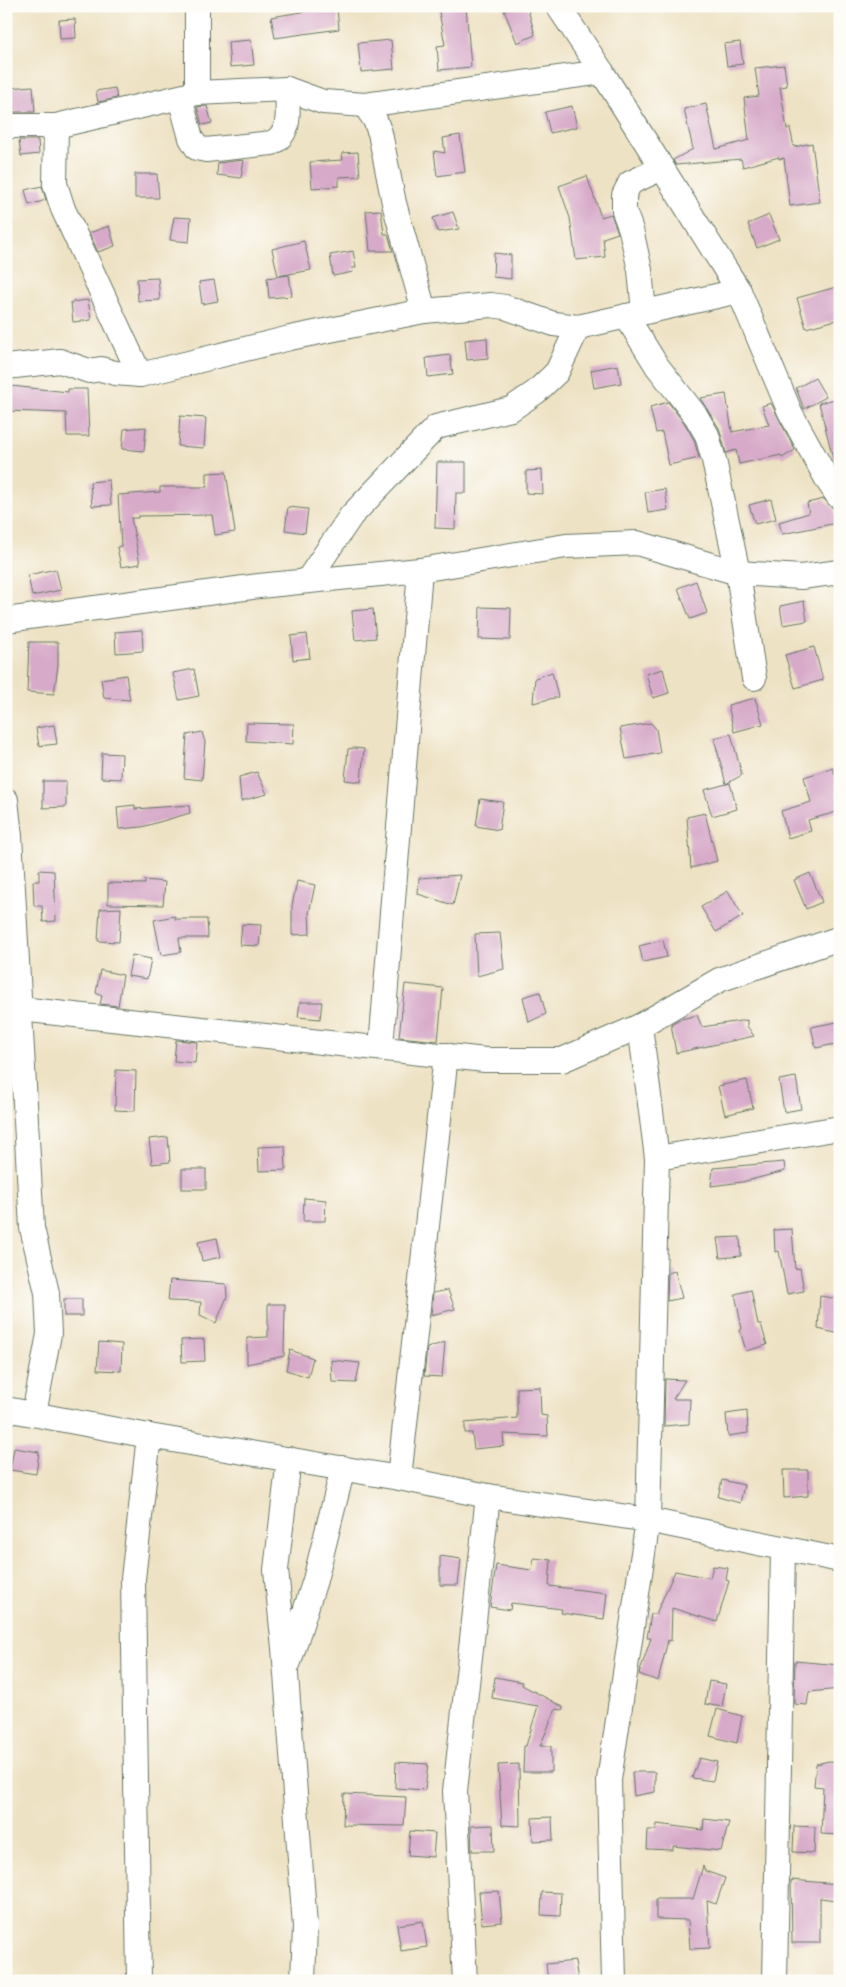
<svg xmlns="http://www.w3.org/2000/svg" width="846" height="1987" font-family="'Gochi Hand',sans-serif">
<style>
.building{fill:#d7aac9}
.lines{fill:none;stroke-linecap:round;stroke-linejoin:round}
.minor-casing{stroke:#677766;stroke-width:26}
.minor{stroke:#fff;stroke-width:24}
</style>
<rect width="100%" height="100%" fill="#fdfcf7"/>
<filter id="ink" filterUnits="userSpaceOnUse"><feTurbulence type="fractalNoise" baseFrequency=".02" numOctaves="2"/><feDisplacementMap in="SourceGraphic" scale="10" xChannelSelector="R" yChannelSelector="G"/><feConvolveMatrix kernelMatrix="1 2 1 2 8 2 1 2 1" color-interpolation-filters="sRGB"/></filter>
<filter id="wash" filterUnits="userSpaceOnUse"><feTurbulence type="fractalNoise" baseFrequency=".0096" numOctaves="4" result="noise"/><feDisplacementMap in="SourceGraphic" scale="20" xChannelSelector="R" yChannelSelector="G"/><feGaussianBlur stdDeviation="1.12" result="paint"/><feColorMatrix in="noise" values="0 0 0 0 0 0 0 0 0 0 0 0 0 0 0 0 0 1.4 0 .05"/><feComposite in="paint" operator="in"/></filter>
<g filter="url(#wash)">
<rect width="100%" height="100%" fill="#eee2c4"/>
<g id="blocks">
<g class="building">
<polygon points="438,6 466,6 471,67 439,70 437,46 445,45"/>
<polygon points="514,6 527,6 535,35 517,43 504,10"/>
<polygon points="337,8 339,29 275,38 271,17 314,10"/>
<polygon points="75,19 76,38 60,39 59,20"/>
<polygon points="251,40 254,65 230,67 228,42"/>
<polygon points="391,40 394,69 361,72 358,43"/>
<polygon points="740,42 743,64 727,66 724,44"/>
<polygon points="784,65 787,86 780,87 787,129 790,128 794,147 812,143 820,202 790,206 784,158 779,159 779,157 743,167 741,159 676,165 673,160 693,149 684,109 706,104 716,149 749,140 744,98 759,96 755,68"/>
<polygon points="33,86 35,112 11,112 9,88"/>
<polygon points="115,88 117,98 98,102 96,91"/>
<polygon points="207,106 212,123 202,125 197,107"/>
<polygon points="572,106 577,127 550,133 545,112"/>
<polygon points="460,135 465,172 437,176 434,151 445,153 443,138"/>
<polygon points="19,140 38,140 39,154 21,156"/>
<polygon points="358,152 360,176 339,177 339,186 312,188 310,162 343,160 342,153"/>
<polygon points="244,160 241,178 217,175 218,163"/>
<polygon points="135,174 157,174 159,198 135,198"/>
<polygon points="587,176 601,217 611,214 618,233 603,238 605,257 576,260 570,218 559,186"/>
<polygon points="42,186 46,200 29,205 25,190"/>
<polygon points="381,210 384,234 388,234 393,251 370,251 366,211"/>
<polygon points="453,212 459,229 438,232 433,218"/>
<polygon points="769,215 779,239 757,248 748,224"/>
<polygon points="174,217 191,218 189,242 170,240"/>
<polygon points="109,226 115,246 98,252 89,233"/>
<polygon points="304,241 311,270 278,276 272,249"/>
<polygon points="353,251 356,268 352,268 353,272 333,276 330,255"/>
<polygon points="494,253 511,255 511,279 493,277"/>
<polygon points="289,275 292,296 269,298 267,278"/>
<polygon points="158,278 160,300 138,301 137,279"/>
<polygon points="214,280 218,301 202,304 199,282"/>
<polygon points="840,286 840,319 806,328 797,298"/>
<polygon points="88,300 91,320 73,322 71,302"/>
<polygon points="487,338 488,358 467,360 465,340"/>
<polygon points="450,355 453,374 428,377 426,358"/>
<polygon points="618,365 621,383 594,388 591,370"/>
<polygon points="815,378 826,397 804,409 796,388"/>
<polygon points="11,386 68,392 68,389 87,389 89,436 67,436 66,413 7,411"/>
<polygon points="726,394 732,432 769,425 762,406 771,403 795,450 782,458 781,455 739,464 736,450 726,453 719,428 700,398"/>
<polygon points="840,398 840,461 834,462 819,403"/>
<polygon points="668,402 685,424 694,440 699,458 669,465 662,432 656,433 650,407"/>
<polygon points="180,416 206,418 204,448 178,446"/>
<polygon points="146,427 144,451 122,449 124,429"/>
<polygon points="437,462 466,462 466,493 456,493 455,529 435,528"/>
<polygon points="542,470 543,494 526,493 526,471"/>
<polygon points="226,472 235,532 215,535 212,515 138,516 138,518 131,518 140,564 121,567 117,547 121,546 118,495 160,492 160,487 207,487 207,473"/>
<polygon points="109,480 111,505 92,506 90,482"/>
<polygon points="665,489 668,510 648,513 645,492"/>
<polygon points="771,499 776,519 755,524 749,505"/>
<polygon points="824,499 834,509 837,523 782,534 779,522 809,513 807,503"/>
<polygon points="288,507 308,509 305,533 285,530"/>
<polygon points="56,569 61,590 32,596 28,575"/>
<polygon points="696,581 707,613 690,619 678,588"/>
<polygon points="804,601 807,621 783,625 780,606"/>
<polygon points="480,607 511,608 510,640 479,639"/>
<polygon points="373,609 376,638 355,640 352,611"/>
<polygon points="142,630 143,651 116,653 115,632"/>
<polygon points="307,634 310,658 293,660 291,636"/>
<polygon points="29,642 58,642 58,665 54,694 27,692"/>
<polygon points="814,647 823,680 795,688 785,655"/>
<polygon points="194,669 199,696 179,700 173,673"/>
<polygon points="663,669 669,693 653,698 646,674"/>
<polygon points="552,672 558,697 533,703 535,678"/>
<polygon points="126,675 130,700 104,698 101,679"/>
<polygon points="755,698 763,724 734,732 728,705"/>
<polygon points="247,723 294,724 293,744 246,741"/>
<polygon points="651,723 656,729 660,753 626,759 620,728"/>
<polygon points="54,725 57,744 39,746 36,728"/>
<polygon points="202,732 205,742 202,780 184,778 187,735"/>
<polygon points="731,734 742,775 726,784 714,738"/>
<polygon points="354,748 364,749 361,782 345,780 348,749"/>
<polygon points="102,753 122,754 121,779 101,778"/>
<polygon points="833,768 840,790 840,811 808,820 811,831 788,838 781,811 811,802 804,777"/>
<polygon points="257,772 267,794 241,801 239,777"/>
<polygon points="43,781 66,781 66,807 43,808"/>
<polygon points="730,783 737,809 712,816 704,790"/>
<polygon points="480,799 503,802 499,830 476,826"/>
<polygon points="135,805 135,809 189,805 190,813 142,827 119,829 117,807"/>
<polygon points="705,813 717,861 691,868 687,817"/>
<polygon points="39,870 54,871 56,921 43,922 42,906 34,906 33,881 39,881"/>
<polygon points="810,873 822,902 806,909 794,880"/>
<polygon points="460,875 453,905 418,894 419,878"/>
<polygon points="145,880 165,882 163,905 108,904 108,883 145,884"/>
<polygon points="297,881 315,885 309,913 310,934 292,935 292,906"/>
<polygon points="728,891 743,916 716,932 701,907"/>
<polygon points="121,908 119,942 98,941 100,909"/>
<polygon points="175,916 175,919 207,919 208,938 179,938 181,952 161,955 154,920"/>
<polygon points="242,924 261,925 259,946 240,945"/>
<polygon points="500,933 504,969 477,976 475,934"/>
<polygon points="663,940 667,957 643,962 639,946"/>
<polygon points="132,955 151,959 147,979 128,976"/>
<polygon points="100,970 123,975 118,1006 100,1004 102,996 96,993"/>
<polygon points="405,984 443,988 438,1041 399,1037"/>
<polygon points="540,992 546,1014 529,1022 523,997"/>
<polygon points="300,1002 322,1002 320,1019 298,1017"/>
<polygon points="697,1015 702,1027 747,1020 747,1026 754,1036 676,1053 671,1024 678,1020"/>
<polygon points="837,1022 840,1043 816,1048 811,1027"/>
<polygon points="176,1040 197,1042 195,1063 174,1061"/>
<polygon points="116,1070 136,1071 135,1111 115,1110"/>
<polygon points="796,1077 801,1109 784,1112 779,1080"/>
<polygon points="747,1080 753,1108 725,1115 718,1086"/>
<polygon points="168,1137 170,1162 152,1164 149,1139"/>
<polygon points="285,1146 286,1170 259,1171 258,1147"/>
<polygon points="784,1162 785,1171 742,1182 711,1186 713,1168"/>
<rect x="182" y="1169" width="24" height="20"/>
<polygon points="304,1198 326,1200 325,1221 303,1221"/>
<polygon points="792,1229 795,1269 800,1268 804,1291 787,1294 779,1251 775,1252 774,1230"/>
<polygon points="740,1237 741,1256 720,1258 717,1238"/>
<polygon points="217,1238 221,1257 202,1261 198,1242"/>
<polygon points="675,1271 682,1298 667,1301 668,1273"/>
<polygon points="170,1280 226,1284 227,1297 216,1323 200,1315 201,1302 168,1301"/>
<polygon points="448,1290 455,1309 431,1315 433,1293"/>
<polygon points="751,1290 758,1324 761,1324 767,1345 746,1351 740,1330 742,1329 735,1294"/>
<polygon points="820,1296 840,1299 840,1334 818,1329"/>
<rect x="64" y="1299" width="18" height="17"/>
<polygon points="268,1304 285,1304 284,1356 247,1364 247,1338 268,1337"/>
<polygon points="204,1339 205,1361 182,1362 181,1340"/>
<polygon points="99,1342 122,1344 121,1371 97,1370"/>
<polygon points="445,1342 442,1377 424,1376 427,1348"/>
<polygon points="290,1350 313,1358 308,1377 286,1370"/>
<polygon points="331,1360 360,1363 356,1383 332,1382"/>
<polygon points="665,1379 685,1380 673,1399 690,1399 689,1424 664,1426"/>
<polygon points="540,1387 541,1415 547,1416 548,1436 503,1434 504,1446 474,1449 472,1433 465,1433 465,1423 517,1418 517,1388"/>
<polygon points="747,1411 748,1433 728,1436 726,1414"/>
<polygon points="14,1448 39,1452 36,1474 10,1470"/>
<polygon points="783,1470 808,1470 808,1496 784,1498"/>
<polygon points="722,1480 744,1485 740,1503 718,1497"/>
<polygon points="440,1556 461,1559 458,1585 440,1585"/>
<polygon points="534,1558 551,1560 549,1586 607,1593 604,1619 561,1613 562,1609 511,1603 510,1610 490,1607 496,1565 532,1570"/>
<polygon points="713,1566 728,1568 726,1580 729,1581 717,1622 672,1608 671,1641 668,1640 658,1681 639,1674 651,1638 647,1638 651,1614 656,1614 675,1571 710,1578"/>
<polygon points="795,1661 840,1665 840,1689 809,1692 807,1705 794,1704"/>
<polygon points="495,1677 522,1682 522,1685 563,1707 562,1710 556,1709 540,1746 551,1746 551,1772 523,1772 524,1746 526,1746 538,1706 492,1698"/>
<polygon points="709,1681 726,1684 722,1707 705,1704"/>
<polygon points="717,1709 742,1716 737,1743 710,1736"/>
<polygon points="699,1758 717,1762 713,1781 692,1778"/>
<polygon points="829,1761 840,1762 840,1835 821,1834 823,1787 814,1786 816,1764"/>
<polygon points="396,1762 428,1764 425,1790 395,1788"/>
<polygon points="519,1764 520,1826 502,1825 498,1765"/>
<polygon points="632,1772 655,1772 655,1792 634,1796"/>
<polygon points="344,1794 406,1797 404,1826 343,1825"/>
<polygon points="552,1817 553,1840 533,1841 532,1818"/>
<polygon points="704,1819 729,1822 721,1851 673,1846 673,1850 647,1849 648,1830 656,1830 657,1824 703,1830"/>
<polygon points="493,1825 494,1851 472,1851 471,1826"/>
<polygon points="794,1826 815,1827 814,1853 793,1852"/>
<polygon points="410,1831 435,1833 433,1857 408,1855"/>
<polygon points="703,1866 705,1871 725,1878 716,1904 707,1901 710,1948 690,1949 688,1920 656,1919 656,1899 693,1899"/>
<polygon points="791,1880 839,1884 837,1900 820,1898 820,1943 792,1943"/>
<polygon points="499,1891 502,1922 482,1924 479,1892"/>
<polygon points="542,1892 561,1893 560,1916 541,1915"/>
<polygon points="423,1921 427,1947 401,1951 397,1925"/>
<polygon points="575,1961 578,1981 548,1981 546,1964"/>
</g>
</g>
</g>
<g filter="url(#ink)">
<use href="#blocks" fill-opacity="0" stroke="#677766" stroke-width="1"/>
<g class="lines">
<g class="minor-casing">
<g id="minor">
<polyline points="197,6 197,93"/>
<polyline points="558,6 602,72 739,291 790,412 828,481 838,496"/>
<path d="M180,98L191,138L197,148L206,150L272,143C293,132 287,110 287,89"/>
<polyline points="365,105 375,120 380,133 394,203 424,311"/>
<polyline points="6,126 56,126 197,93 287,89 323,102 365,105 602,72"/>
<polyline points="56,126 55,184 63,209 140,375"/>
<polyline points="644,312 640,270 631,230 624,211 624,195 630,183 662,168"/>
<polyline points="626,316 657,366 696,416 707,435 714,460 738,573 754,678"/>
<polyline points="6,367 60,361 89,371 101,369 115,373 140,375 290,338 424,311 491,305 505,307 554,324 578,327 739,291"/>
<polyline points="307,581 351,516 436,427 511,409 536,392 557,372 578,327"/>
<polyline points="6,620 259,586 420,570 566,546 637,543 738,573 801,577 840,572"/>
<polyline points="6,800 10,836 32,1228 47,1293 49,1334 34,1414"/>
<polyline points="6,1006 20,1009 485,1060 562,1060 640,1026 719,980 840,938"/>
<polyline points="381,1047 420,570"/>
<polyline points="657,1158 840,1128"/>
<polyline points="6,1409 149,1436 399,1478 488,1496 648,1520 840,1560"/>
<polyline points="289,1459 276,1570 284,1648 305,1926 303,1981"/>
<polyline points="399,1478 446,1055"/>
<polyline points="289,1662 315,1580 343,1468"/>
<polyline points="139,1981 133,1579 149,1436"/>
<polyline points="465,1981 455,1791 488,1496"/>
<polyline points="614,1981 609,1780 648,1520 657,1158 640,1026"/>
<polyline points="775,1981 783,1550"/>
</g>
</g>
<use href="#minor" class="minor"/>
</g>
</g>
<rect width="846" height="1987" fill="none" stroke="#fdfcf7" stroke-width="25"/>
</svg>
